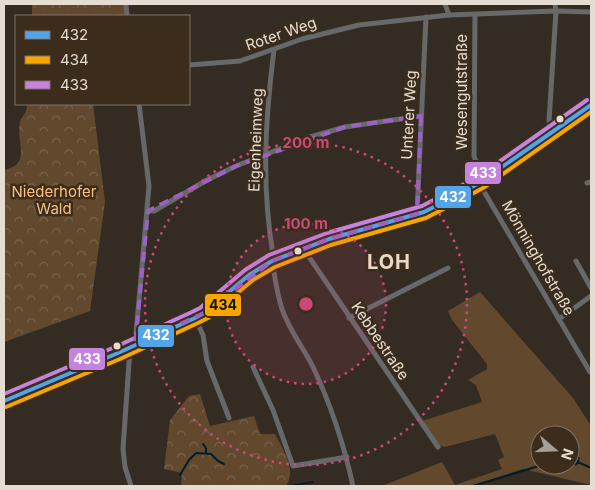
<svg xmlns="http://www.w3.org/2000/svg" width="595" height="490" font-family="Inter,sans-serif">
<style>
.green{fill:#62492e;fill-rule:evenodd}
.forest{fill:url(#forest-crowns)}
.water{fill:url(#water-rules)}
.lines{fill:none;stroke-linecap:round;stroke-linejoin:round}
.stream{stroke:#051d27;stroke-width:2}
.minor{stroke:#666869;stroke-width:5}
.secondary{stroke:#696a69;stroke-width:8}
.bus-1-casing{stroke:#3b2c1c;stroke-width:8}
.bus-2-casing{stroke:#3b2c1c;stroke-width:8}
.bus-3-casing{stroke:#3b2c1c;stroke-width:8}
.bus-1{stroke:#53a3e8;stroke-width:4}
.bus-2{stroke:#f7a600;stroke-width:4}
.bus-3{stroke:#c483df;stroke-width:4}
.marked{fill:none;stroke:#9b61c5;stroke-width:4;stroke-dasharray:10 6;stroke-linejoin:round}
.ring{fill:none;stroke:#cb4979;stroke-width:2.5;stroke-dasharray:2.5 5}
.bus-dot{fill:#e5dcd2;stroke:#3b2c1c;stroke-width:2}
.labels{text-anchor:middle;stroke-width:5;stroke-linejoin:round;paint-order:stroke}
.street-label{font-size:15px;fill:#e5dcd2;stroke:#3b2c1c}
.park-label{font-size:15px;fill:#fac182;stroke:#3b2c1c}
.district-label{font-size:20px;font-weight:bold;letter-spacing:1px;fill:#ecd9c5;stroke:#3b2c1c}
.centre{fill:#cb4979;stroke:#3b2c1c;stroke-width:2.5}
.ring-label{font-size:15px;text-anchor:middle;font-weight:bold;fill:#cb4979;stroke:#3b2c1c;stroke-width:5;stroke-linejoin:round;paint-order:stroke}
.line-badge{stroke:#3b2c1c;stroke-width:2}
.badge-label{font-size:14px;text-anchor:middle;font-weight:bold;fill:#fff}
.pale-badge-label{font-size:14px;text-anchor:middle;font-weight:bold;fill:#111}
</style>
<defs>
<pattern id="forest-crowns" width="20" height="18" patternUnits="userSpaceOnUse" patternTransform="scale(1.25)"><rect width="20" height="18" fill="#62492e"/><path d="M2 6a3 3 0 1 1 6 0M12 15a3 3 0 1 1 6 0" fill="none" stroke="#78634b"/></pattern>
<pattern id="water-rules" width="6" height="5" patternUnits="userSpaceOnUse" patternTransform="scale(1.25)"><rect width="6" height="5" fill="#051d27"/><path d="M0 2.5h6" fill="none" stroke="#293d45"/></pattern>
</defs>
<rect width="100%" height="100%" fill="#342c23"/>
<path class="green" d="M480,292L573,398L591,426V485L523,469L470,486H382L442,462L455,485L502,469L498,460L504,457L495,434L445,447L438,445L422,421L482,402L476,385L468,380L487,369V364L452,320L448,311ZM540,435H570V465H540Z"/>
<g class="forest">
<polygon points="32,4 126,4 127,16 32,16"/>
<path d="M27,104H93L105,202L90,311L4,342V170C33,165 15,139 20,122C23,114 27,114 27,104Z"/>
<path d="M200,394L210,426L254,416L260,434H275C283,450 297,469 286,486H181L182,473L164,469L170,420L189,396Z"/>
</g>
<polygon class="water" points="570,453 575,454 580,458 579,464 575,466 570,463"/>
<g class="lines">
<g class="stream">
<polyline points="203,444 206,448 206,453"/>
<polyline points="580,463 591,468"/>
<polyline points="180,475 189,460 196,453 211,454 218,461 224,464"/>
<polyline points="289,486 313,482"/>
<polyline points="473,486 542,465"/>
</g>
<g class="minor">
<polyline points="126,4 127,16"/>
<polyline points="445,4 449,15"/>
<polyline points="475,15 474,156 478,167"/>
<polyline points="189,65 240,61 302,39 359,25 449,15 556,11 591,12"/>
<polyline points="553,132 549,121 556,11 555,4"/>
<polyline points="479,183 590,372 591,371"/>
<polyline points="587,183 591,182"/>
<polyline points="148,211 154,211 207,180 236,166 310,137 345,127 421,116"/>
<polyline points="417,214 426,17"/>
<polyline points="303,248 438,447"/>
<path d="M274,260C261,189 265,121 274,50"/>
<path d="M272,261C275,277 277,294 282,309C289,330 303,347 313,367C331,405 344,445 353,486"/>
<polyline points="576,261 591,288"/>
<polyline points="195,318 203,335 207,361 229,418"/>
<polyline points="349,318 448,268"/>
<polyline points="559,319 591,296"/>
<polyline points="135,345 149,186 139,104"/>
<polyline points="130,348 123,449 125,467 131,486"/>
<polyline points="253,367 273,410 293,466 347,457"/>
</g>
<polyline class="secondary" points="4,401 118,353 195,318 204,313 249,275 272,261 329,239 424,212 452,198 479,183 591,105"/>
<g class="bus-1-casing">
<polyline id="bus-1" points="4,401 118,353 195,318 204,313 249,275 272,261 329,239 424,212 452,198 479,183 591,105"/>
</g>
<g class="bus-2-casing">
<polyline id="bus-2" points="6,407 120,359 198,323 208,318 253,280 275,267 331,245 426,218 455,203 483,188 591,112"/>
</g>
<g class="bus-3-casing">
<polyline id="bus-3" points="4,394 115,347 192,312 200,308 245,270 269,255 327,233 422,206 476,178 587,100"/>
</g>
<use href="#bus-1" class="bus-1"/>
<use href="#bus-2" class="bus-2"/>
<use href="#bus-3" class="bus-3"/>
</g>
<path class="marked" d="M421,116L417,214L329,239L272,261L204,313L135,345L148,211L236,166L345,127Z"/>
<circle cx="306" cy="304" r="80" fill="#cb4979" fill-opacity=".12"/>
<g class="ring">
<circle cx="306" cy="304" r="80"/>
<circle cx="306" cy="304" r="161"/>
</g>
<g class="bus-dot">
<circle cx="560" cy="119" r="4.5"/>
<circle cx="298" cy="251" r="4.5"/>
<circle cx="117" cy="346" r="4.5"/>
</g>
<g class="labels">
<g class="street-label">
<text transform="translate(281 34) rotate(-19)" y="5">Roter Weg</text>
<text transform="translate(462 92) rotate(-90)" y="5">Wesengutstraße</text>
<text transform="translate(409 115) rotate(-87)" y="5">Unterer Weg</text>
<text transform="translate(256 140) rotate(-88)" y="5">Eigenheimweg</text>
<text transform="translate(538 258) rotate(60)" y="5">Mönninghofstraße</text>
<text transform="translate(380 341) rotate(56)" y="5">Kebbestraße</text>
</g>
<g class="park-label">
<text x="54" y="197">Niederhofer<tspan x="54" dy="17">Wald</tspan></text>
</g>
<g class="district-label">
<text x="389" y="269">LOH</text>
</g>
</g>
<circle cx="306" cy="304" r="8" class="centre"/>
<g class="ring-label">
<text x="306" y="148">200 m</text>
<text x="306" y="229">100 m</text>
</g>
<g class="line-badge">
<rect x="464" y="161" width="38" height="24" rx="5" fill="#c483df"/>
<rect x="434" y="185" width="38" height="24" rx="5" fill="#53a3e8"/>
<rect x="204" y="293" width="38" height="24" rx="5" fill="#f7a600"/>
<rect x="137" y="324" width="38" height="24" rx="5" fill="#53a3e8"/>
<rect x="68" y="347" width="38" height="24" rx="5" fill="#c483df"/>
</g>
<g class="badge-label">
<text x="483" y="178">433</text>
<text x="453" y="202">432</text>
<text x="156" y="340">432</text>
<text x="87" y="364">433</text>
</g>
<g class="pale-badge-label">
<text x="223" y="310">434</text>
</g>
<rect width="595" height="490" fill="none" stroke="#e5dcd2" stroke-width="10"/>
<rect x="15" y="15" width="175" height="90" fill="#3b2c1c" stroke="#7f7265"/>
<rect x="25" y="31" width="25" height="8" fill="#53a3e8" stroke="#7f7265"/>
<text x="60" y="40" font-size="15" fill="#e5dcd2">432</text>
<rect x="25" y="56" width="25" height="8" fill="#f7a600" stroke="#7f7265"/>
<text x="60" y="65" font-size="15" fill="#e5dcd2">434</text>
<rect x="25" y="81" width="25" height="8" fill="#c483df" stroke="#7f7265"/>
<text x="60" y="90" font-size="15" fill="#e5dcd2">433</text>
<g transform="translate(555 450) rotate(109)"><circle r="24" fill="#3b2c1c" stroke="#7f7265"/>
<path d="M0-4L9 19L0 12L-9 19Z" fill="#a79e95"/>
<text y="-8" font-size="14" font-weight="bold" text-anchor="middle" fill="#e5dcd2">N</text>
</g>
</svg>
